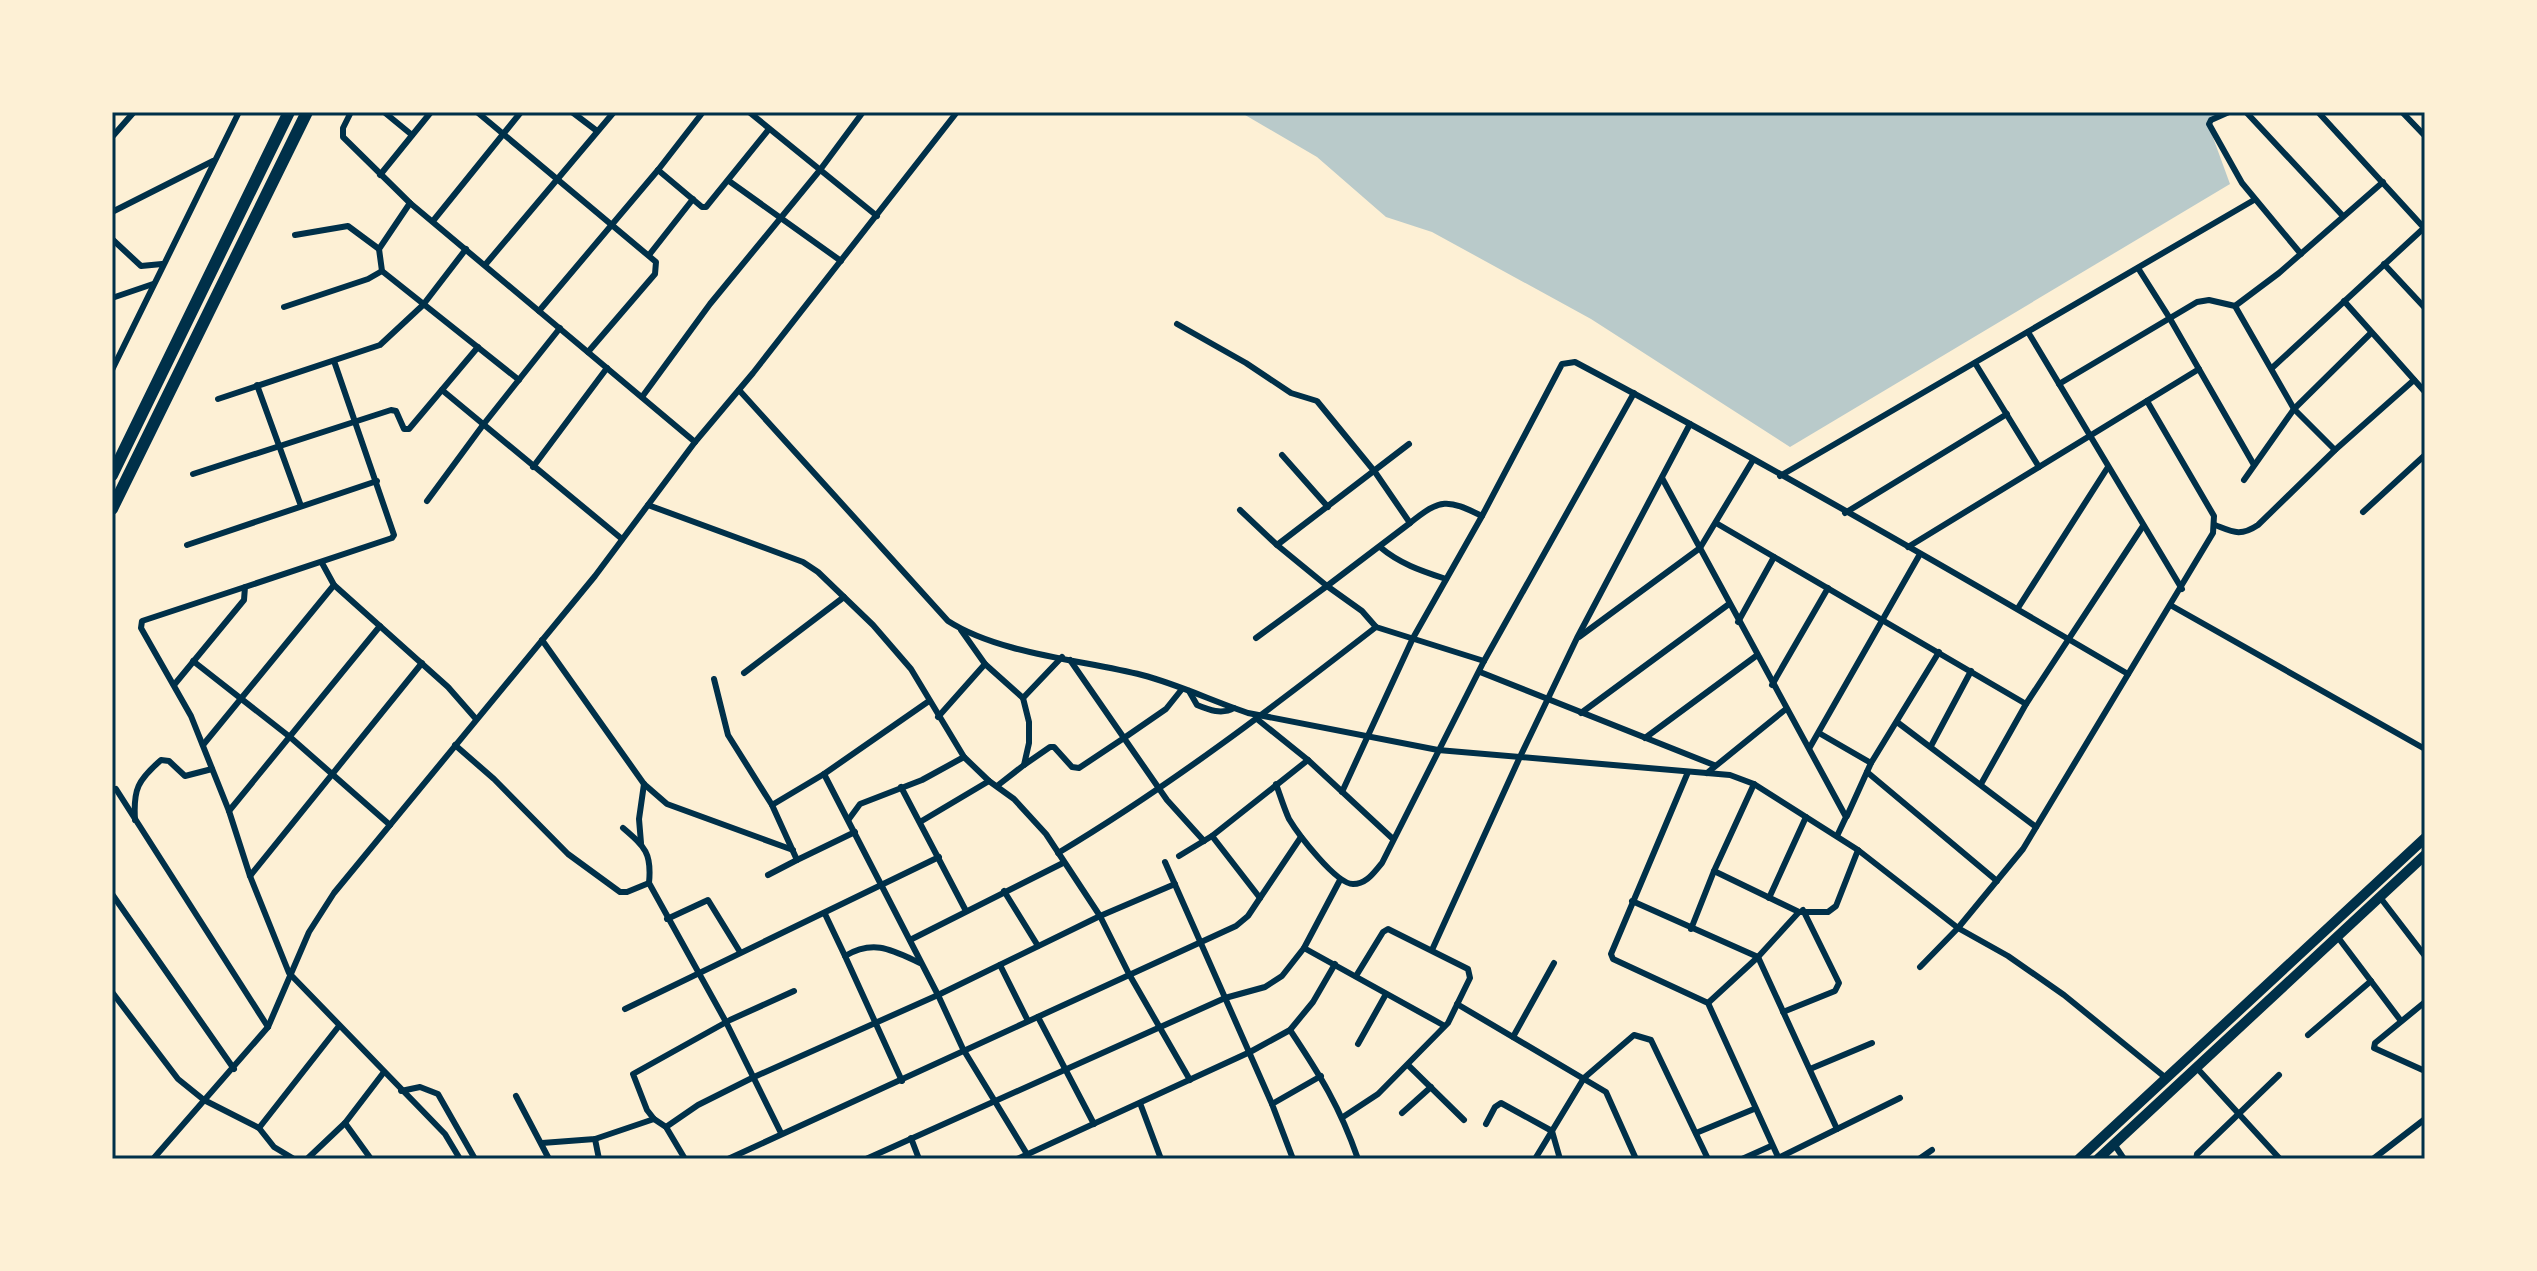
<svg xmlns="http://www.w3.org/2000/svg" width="2537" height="1271" font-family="'Exo 2',sans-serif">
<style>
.green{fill:#b9caca}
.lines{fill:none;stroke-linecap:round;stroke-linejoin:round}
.minor{stroke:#003049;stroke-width:6}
.primary{stroke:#003049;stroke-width:10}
.motorway{stroke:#003049;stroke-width:12}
.neatline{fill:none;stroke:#003049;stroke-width:3}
</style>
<rect width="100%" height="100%" fill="#fdf0d5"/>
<polygon class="green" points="1240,112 2228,112 2207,121 2230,184 1790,447 1591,319 1432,232 1386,217 1317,157"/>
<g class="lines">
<g class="minor">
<polyline points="351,112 343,128 343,137 410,203 695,442"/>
<polyline points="384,112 412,135"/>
<polyline points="477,112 656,262 655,274 588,352"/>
<polyline points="572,112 597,131"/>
<polyline points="749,112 877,216"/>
<polyline points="2229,112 2211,120 2209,124 2242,183 2301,254"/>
<polyline points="2246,112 2343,216"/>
<polyline points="2318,112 2425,229"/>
<polyline points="2402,112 2425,136"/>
<polyline points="112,137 134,112"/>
<polyline points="658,170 702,207 706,207 769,129"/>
<polyline points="380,175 431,112"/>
<polyline points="729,181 841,261"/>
<polyline points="410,203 379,249 382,271 519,380"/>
<polyline points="112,212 213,161"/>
<polyline points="433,221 521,112"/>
<polyline points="295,235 348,226 379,249"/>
<polyline points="112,239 141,266 162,264"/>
<polyline points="649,255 693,199"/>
<polyline points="2384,264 2425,308"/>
<polyline points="485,265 614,112"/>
<polyline points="2138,268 2169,317 2254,465"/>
<polyline points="112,298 153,284"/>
<polyline points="2344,301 2425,392"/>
<polyline points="284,307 368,279 382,271"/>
<polyline points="539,311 658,170 703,112"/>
<polyline points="1177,324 1246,363 1291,393 1317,401 1375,472 1410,523 1327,586 1362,611 1376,627 1484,661"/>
<polyline points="2028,332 2182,589"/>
<polyline points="1975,363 2039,467"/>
<polyline points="2272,368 2425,227"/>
<polyline points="112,370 239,112"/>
<polyline points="2059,384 2197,302 2209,300 2235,306"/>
<polyline points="257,385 301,506"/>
<polyline points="442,390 622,539"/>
<path d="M739,390L948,621C999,654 1083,660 1142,675C1173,683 1204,697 1234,708"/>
<polyline points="642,397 710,304 820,170 863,112"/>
<polyline points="218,399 380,345 423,305 466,249"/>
<polyline points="2335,450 2294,409 2235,306 2279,273 2383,182"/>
<polyline points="1282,455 1328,507"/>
<polyline points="533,467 607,368"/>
<polyline points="193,474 391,410 396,411 404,429 409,429 478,347"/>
<polyline points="1780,476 2254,200"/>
<polyline points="1662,478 1846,817 1837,836"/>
<polyline points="2244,480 2294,409 2371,333"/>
<polyline points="427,501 483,425 560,328"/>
<polyline points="648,505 803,562 818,572 873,625 911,669 964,757 989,781 1014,799 1046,834 1100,916 1129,974 1190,1080"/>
<polyline points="1240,510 1277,545 1327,586 1256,638"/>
<polyline points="2363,512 2425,455"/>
<polyline points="1845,513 2007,414"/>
<path d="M1410,523C1441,498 1447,499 1482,516"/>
<polyline points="1716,523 2026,704"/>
<path d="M2215,525C2233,532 2240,537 2258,525L2335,450L2414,380"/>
<polyline points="187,545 377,481"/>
<polyline points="1277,545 1409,444"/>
<path d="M1380,547C1400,564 1422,571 1446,579"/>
<polyline points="1908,547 2199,369"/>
<polyline points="322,563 334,585 448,687 476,719"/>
<polyline points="245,587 142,621 141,628 191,716 229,811 250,876 289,973 445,1134 460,1159"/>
<polyline points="2172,606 2425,749"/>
<polyline points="2018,608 2108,467"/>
<polyline points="1738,622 1774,557"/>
<polyline points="961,630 985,664 1023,698 1029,722 1029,743 1024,765 1050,747 1054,747 1072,767 1079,768 1124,738 1070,660"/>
<polyline points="1579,637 1700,548 1753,460"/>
<polyline points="542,640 644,784 667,804 793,850"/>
<polyline points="193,661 290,737 390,825"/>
<polyline points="1480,672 1714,765"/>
<polyline points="744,673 844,597"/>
<polyline points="714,679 728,735 772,805 797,860 855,832"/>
<polyline points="174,685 244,600 245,587 392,538 394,535 334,361"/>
<polyline points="1772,685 1828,588"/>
<polyline points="1182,689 1166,709 1124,738 1167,800 1204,841"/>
<path d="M1189,691L1197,705C1209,710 1222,715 1234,708L1248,713L1438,750L1730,775L1754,784L1858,850L1958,928L2008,956L2064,995L2166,1078"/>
<polyline points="1023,698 1062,657"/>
<polyline points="1581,713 1729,604"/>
<polyline points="938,717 985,664"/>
<polyline points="1257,719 1308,760 1393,839"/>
<polyline points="1897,722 2036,827"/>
<polyline points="1819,733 1871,763"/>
<polyline points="1645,738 1756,656"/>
<polyline points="203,745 334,585"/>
<polyline points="455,745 494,779 568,854 620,892 627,892 649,883"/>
<polyline points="1931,746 1971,671"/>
<polyline points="1810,747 1920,554"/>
<polyline points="1688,772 1611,954 1613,959 1708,1003 1779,1159"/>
<polyline points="1867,772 1997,881"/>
<polyline points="1707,773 1786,709"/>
<polyline points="824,774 938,995 963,1049 1030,1159"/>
<path d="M1276,784C1280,795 1284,808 1289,819C1298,834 1336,884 1353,884C1367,884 1374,872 1382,863L1484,661L1634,393"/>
<polyline points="1981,784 2026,704 2143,526"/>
<polyline points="997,786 1024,765"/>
<polyline points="901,787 966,911"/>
<polyline points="116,789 268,1027"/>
<path d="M1342,792L1413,638L1482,516L1562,364L1575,362C1762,461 1946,567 2128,674"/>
<polyline points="772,805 824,774 929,701"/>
<polyline points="229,811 380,626"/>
<polyline points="1847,816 1871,763 1939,652"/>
<polyline points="849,819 860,804 922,780 964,757"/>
<path d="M135,820C133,789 138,780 161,760L169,761L185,776L212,769"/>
<polyline points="920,822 989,781"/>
<path d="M623,828C645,847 652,853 649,883L726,1022L781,1133"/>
<polyline points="1212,836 1260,898 1301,837"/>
<polyline points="641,843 639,819 644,784"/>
<path d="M1058,853C1170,786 1273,707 1376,627"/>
<polyline points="1179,856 1212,836 1308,760"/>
<polyline points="1165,862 1272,1104"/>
<polyline points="1714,871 1799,912"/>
<polyline points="768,875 797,860"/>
<polyline points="250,876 422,663"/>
<polyline points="1004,891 1038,946"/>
<polyline points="112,894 234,1069"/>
<polyline points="2379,896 2425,956"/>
<polyline points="1769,898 1806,817"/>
<polyline points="1632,901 1758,957 1837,1129"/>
<path d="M825,914L845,956C874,939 892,950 920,963"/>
<polyline points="667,919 708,900 740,952"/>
<polyline points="1691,929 1714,871 1754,784"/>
<polyline points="2337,936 2401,1021"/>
<polyline points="910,940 1063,863"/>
<polyline points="1304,948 1443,1025"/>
<polyline points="1432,950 1519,759 1577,638 1690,424"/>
<polyline points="845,956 902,1081"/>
<polyline points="1000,965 1028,1021"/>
<polyline points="1920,967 1958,928 2023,849 2213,533 2214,516 2147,401"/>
<polyline points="112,992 178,1079 204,1100 259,1128 274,1147 294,1159"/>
<polyline points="2425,1002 2375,1043 2374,1048 2425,1071"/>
<polyline points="1708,1003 1758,957 1799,912 1828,912 1836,906 1858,850"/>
<polyline points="1457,1004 1606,1092 1636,1159"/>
<polyline points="625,1009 939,857"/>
<polyline points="1783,1012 1835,991 1839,983 1803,910"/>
<polyline points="1038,1017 1094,1124"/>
<path d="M1290,1030C1320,1075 1340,1107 1358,1159"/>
<polyline points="2308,1035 2371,981"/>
<polyline points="1513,1037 1554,963"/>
<polyline points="1358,1044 1386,994"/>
<polyline points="1408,1065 1464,1120"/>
<polyline points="2196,1067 2280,1159"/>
<polyline points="1810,1069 1872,1043"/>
<polyline points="401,1091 420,1087 438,1094 475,1159"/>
<polyline points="516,1096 549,1159"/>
<polyline points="1140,1103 1161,1159"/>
<polyline points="1402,1113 1431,1087"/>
<polyline points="1343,1117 1378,1094 1448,1023 1470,978 1468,969 1388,929 1383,932 1356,976"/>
<polyline points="345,1123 371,1159"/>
<polyline points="1486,1124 1495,1107 1501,1103 1552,1131 1560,1159"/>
<polyline points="666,1127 698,1105 754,1077 938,995 1100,916 1175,884"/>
<polyline points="259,1128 339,1026"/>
<polyline points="1696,1133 1754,1109"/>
<polyline points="911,1138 919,1159"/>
<polyline points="595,1139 599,1159"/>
<polyline points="542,1143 595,1139 654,1119"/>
<polyline points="2114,1144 2124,1159"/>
<polyline points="1778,1158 1900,1098"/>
<polyline points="153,1159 268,1027 309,932 334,893 595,576 695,442 753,373 957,112"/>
<polyline points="307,1159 345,1123 384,1072"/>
<polyline points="685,1159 666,1127 654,1119 647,1110 633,1074 730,1020 794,991"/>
<polyline points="728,1159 1236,926 1248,916 1260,898"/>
<polyline points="866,1159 1225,998 1265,987 1282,976 1304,948 1340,880"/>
<polyline points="1017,1159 1250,1052 1290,1030 1313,1002 1335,964"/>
<polyline points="1293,1159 1272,1104 1321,1076"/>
<polyline points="1535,1159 1584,1078 1634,1035 1651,1040 1708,1159"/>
<polyline points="1742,1159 1771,1146"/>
<polyline points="1919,1159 1932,1150"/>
<polyline points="2196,1159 2197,1154 2279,1075"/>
<polyline points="2373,1159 2425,1119"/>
</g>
<g class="primary">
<polyline points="2079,1159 2425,838"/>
<polyline points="2098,1159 2425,855"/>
</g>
<g class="motorway">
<polyline points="112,475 289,112"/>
<polyline points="112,509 307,112"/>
</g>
</g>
<rect width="2537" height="1271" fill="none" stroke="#fdf0d5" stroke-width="228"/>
<rect x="114" y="114" width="2309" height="1043" class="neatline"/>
</svg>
